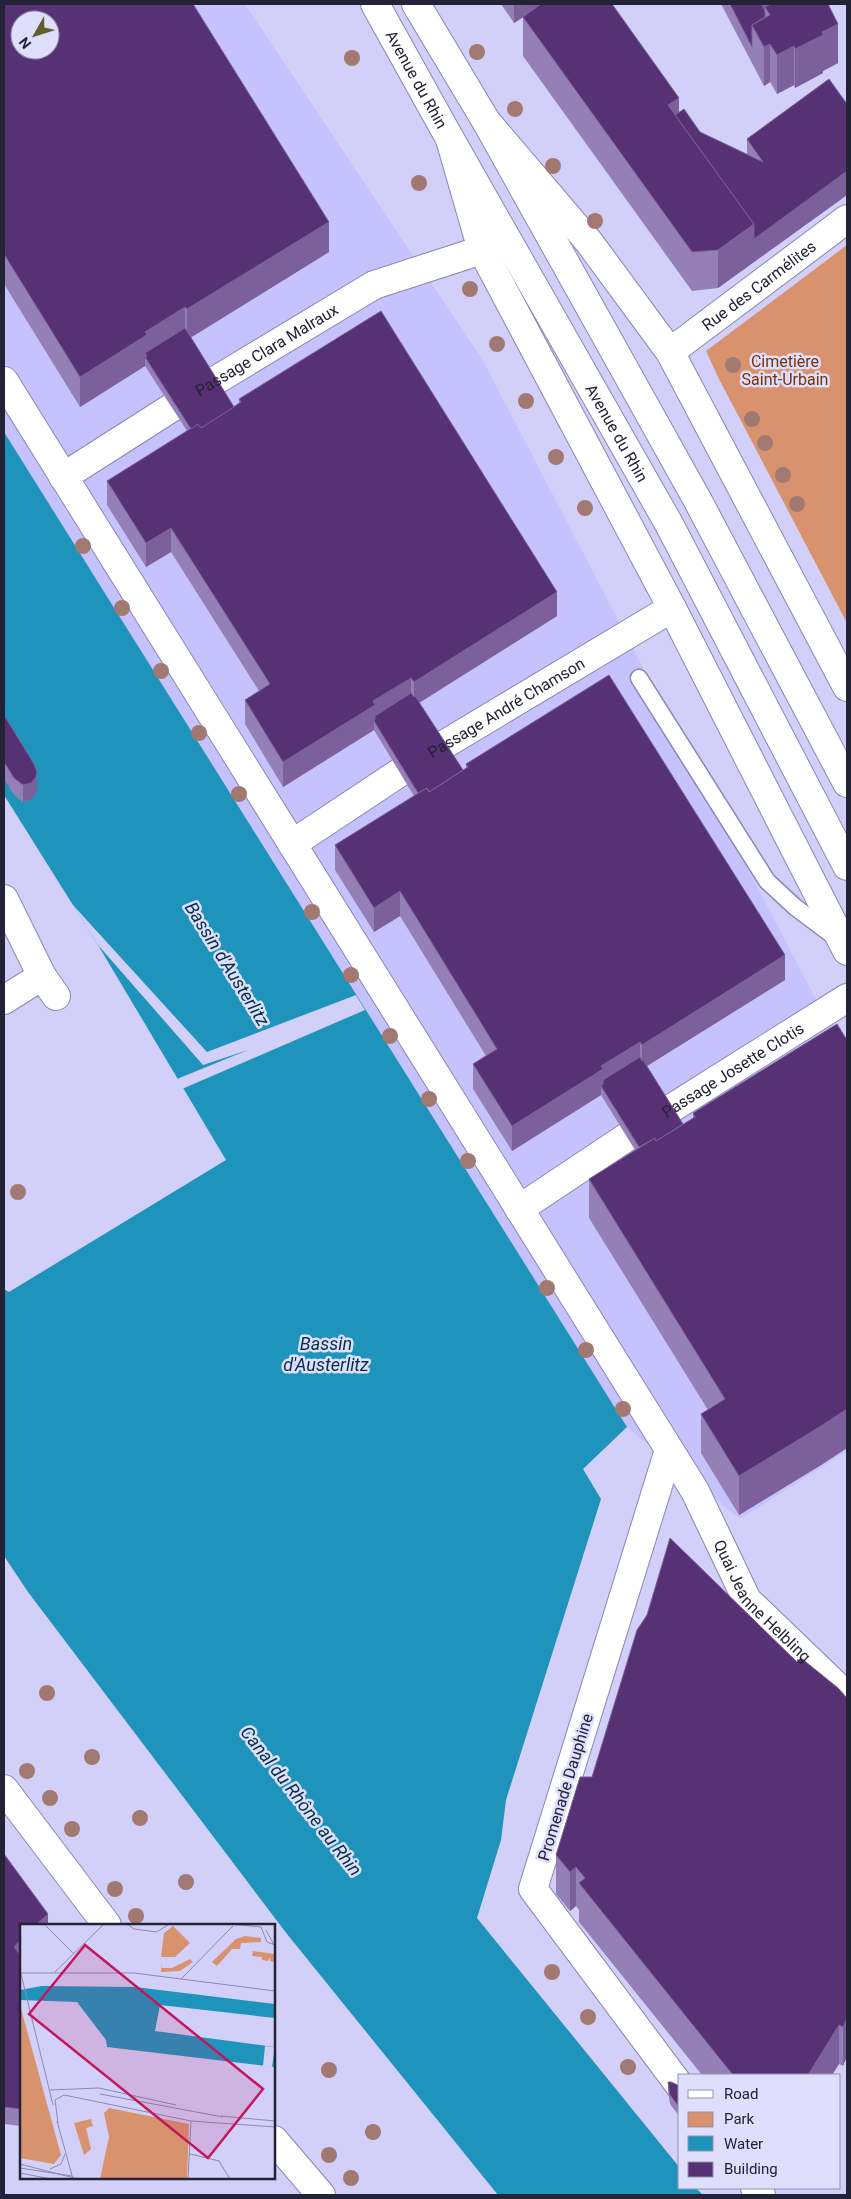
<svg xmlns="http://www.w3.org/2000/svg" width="851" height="2199" font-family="Roboto,sans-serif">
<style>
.built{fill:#c6c2fd;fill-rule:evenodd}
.green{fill:#d8926e}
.water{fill:#1e93bc}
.pier{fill:#d2cff9}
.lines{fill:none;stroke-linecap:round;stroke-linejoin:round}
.lane-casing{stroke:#8a86b6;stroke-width:19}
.street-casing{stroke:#8a86b6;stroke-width:30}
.secondary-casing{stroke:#8a86b6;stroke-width:30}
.primary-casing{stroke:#8a86b6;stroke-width:30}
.highway-casing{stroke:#8a86b6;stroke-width:30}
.lane{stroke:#fff;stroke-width:16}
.street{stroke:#fff;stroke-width:28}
.secondary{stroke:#fff;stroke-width:28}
.primary{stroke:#fff;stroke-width:28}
.highway{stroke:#fff;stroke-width:28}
.tree{fill:#a27970}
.wall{fill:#9480b6}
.shaded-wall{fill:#7b609b}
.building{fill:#563173;stroke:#7b609b;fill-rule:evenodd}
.labels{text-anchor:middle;stroke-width:5;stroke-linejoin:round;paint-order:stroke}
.street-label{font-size:16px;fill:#242236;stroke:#dfdefd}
.park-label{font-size:16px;fill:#7b3200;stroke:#dfdefd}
.water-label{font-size:18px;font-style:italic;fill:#003142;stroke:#dfdefd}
.inset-road{fill:none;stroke:#8c8aab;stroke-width:1}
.view{fill:#c2185b;fill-opacity:0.15;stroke:#c2185b;stroke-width:2.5}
.inset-edge{fill:none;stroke:#242236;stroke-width:2.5}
</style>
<rect width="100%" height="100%" fill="#d2cff9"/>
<path class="built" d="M21,4H245L482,359L810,988L847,1055V1451L740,1519L627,1427L4,432V15ZM20,20H50V50H20Z"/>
<polygon class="green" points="847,245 847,623 719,379 706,351"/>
<polygon class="water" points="4,432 627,1427 583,1469 601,1499 506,1800 501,1840 477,1918 680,2168 680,2188 696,2188 703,2195 498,2195 287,1934 28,1592 4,1556 4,1289 9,1292 226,1160 98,945 4,795"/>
<polygon class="pier" points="72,904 207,1052 356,995 365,1010 182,1089 177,1079 248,1050 203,1065 98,945"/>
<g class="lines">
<g class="lane-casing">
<polyline id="lane" points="639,678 767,881 795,907 835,937"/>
</g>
<g class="street-casing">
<g id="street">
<path id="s1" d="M670,352L847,219"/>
<path id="s2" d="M4,381L695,1491L747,1600L847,1696"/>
<path id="s3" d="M63,477L193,394L374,285L482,250"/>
<path id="s4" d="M292,844L420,759L672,608"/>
<polyline points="4,899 42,976 4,1000"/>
<polyline points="42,976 56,996"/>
<path id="s5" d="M519,1209L648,1123L847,998"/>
<polyline points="669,1450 533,1889 680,2086"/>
<polyline points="755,2188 761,2195"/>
</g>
</g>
<g class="secondary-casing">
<g id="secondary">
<polyline points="4,1789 107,1925"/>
<polyline points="274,2140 321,2195"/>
</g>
</g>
<g class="primary-casing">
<g id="primary">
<path id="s6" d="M375,4L450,139L482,250L672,608L847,951"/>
<polyline points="416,4 486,121 589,242 670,352 847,687"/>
</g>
</g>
<g class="highway-casing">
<g id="highway">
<polyline points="486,121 698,501 847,783"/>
<path id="s7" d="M450,139L669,524L847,866"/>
</g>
</g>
<use href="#lane" class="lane"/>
<use href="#street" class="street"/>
<use href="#secondary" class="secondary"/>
<use href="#primary" class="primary"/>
<use href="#highway" class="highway"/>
</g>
<g class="tree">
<circle cx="477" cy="52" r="8"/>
<circle cx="352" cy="58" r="8"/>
<circle cx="515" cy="109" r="8"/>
<circle cx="553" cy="166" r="8"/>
<circle cx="419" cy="183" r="8"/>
<circle cx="595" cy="221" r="8"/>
<circle cx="470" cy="289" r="8"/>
<circle cx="497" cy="344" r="8"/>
<circle cx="733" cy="365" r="8"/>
<circle cx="526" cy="401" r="8"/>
<circle cx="752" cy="419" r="8"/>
<circle cx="765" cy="443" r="8"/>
<circle cx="556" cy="457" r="8"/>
<circle cx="783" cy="475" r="8"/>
<circle cx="797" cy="504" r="8"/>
<circle cx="585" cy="508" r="8"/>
<circle cx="83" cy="546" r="8"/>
<circle cx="122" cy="608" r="8"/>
<circle cx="161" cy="671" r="8"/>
<circle cx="199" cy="733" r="8"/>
<circle cx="239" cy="794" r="8"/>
<circle cx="312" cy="912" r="8"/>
<circle cx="351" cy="975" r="8"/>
<circle cx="390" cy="1036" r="8"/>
<circle cx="429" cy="1099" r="8"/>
<circle cx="468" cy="1161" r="8"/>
<circle cx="18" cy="1192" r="8"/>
<circle cx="547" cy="1288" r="8"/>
<circle cx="586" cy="1350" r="8"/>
<circle cx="623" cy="1409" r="8"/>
<circle cx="47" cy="1693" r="8"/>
<circle cx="92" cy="1757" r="8"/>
<circle cx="27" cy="1771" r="8"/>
<circle cx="50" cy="1798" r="8"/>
<circle cx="140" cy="1818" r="8"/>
<circle cx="72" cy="1829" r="8"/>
<circle cx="186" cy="1882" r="8"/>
<circle cx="115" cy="1889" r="8"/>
<circle cx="136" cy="1916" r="8"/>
<circle cx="552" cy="1972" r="8"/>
<circle cx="588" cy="2017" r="8"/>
<circle cx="628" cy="2067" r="8"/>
<circle cx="329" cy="2070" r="8"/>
<circle cx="373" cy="2132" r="8"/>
<circle cx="329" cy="2155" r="8"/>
<circle cx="351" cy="2178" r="8"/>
</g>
<g class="wall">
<polygon points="4,4 329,252 191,337 234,407 239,403 239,399 557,616 419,703 463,770 466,768 466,764 785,980 647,1066 683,1124 693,1118 693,1113 847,1040 847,1448 821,1465 739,1515 701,1453 701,1414 708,1410 589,1218 589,1179 635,1150 601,1095 512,1151 473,1089 473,1064 486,1056 400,916 374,932 335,870 335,845 414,796 374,730 283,787 245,724 245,700 259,691 171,552 146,567 107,505 107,481 187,431 145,366 80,407 4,284"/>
<polygon points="501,4 612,4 679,112 700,132 747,154 747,139 847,104 847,195 718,288 692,291 523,56 523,17 514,23"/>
<polygon points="721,4 828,4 838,63 823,71 823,73 795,88 794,85 777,94 770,82 764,86"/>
<polygon points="4,715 37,789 36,794 31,800 23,802 14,795 4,779"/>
<polygon points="797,1662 847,1698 847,2056 843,2066 839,2064 832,2075 702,2075 579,1922 579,1910 576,1906 570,1911 556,1894 556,1855 592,1777"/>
<polygon points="4,1854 48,1925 21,1925 21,2126 4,2124"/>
<polygon points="668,2082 680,2086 680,2117 670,2104 668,2091"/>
</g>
<g class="shaded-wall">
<polygon points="514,4 542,4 542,5 514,23"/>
<polygon points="760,4 774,4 765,7 765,15"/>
<polygon points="838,24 838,63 823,71 823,73 795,88 795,49 822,32"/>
<polygon points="770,44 770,82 764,86 764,47"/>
<polygon points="794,46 794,85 777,94 777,55"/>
<polygon points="679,98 679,135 668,105"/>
<polygon points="847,171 847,195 718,288 718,250 754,224"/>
<polygon points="329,222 329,252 187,340 187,309"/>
<polygon points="185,307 185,337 145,357 145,366 80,407 80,377 145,332"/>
<polygon points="171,528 171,552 146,567 146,543"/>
<polygon points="557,592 557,616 414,706 414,682"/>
<polygon points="411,678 411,702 374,721 374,730 283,787 283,762 373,701"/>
<polygon points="37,772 37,789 36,794 31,800 23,802 23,785"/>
<polygon points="400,891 400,916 374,932 374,908"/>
<polygon points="785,955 785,980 642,1069 642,1045"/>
<polygon points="640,1042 640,1066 601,1086 601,1095 512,1151 512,1126 601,1066"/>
<polygon points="847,1409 847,1448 821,1465 739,1515 739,1476"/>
<polygon points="576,1867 576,1906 570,1911 570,1872"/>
<polygon points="48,1914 48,1925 36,1925"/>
<polygon points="21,1939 21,1957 14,1947"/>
<polygon points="847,2018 847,2056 843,2066 843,2027"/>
<polygon points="839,2025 839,2064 832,2075 808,2075"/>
</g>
<g class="building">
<path d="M4,4H193L329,222L187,309L185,307L145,332L147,334L145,336L80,377L4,254ZM20,20H50V50H20Z"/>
<polygon points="541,4 612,4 679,98 668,105 754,224 718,250 692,252 523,17"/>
<polygon points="730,4 761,4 765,11 765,17 752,25 752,47"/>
<polygon points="771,4 828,4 838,24 822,32 823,35 795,49 794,46 777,55 770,44 764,47 752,25 770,15 765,7"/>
<polygon points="829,79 847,104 847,171 754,239 754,224 675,115 684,109 700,132 763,162 747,139"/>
<polygon points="381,311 557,592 414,682 411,678 373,701 375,705 283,762 245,700 270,684 171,528 146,543 107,481 198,424 201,428 241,402 239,399"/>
<polygon points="185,328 234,407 201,428 198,424 191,429 145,357 147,356 145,353"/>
<polygon points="609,675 785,955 642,1045 640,1042 601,1066 603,1069 512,1126 473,1064 497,1049 400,891 374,908 335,845 425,789 427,788 429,792 468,767 466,764"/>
<polygon points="411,693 414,697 415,696 463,770 429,792 427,788 418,793 374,721 375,720 375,716"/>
<polygon points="4,715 34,764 37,772 36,777 31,783 23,785 14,778 4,762"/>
<polygon points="837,1024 847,1040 847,1409 821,1426 739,1476 701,1414 725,1399 589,1179 655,1138 656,1141 695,1117 693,1113"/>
<polygon points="640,1057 642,1061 643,1060 683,1124 656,1141 655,1138 639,1147 601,1086 603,1084 603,1080"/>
<polygon points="670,1538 797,1662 801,1658 838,1688 847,1698 847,2018 843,2027 839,2025 808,2075 733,2075 579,1883 585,1878 576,1867 570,1872 556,1855 580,1777 592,1777 637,1630 647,1615"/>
<polygon points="4,1854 48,1914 36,1925 21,1925 21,1939 14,1947 21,1956 21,2109 4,2107"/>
<polygon points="668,2082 671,2082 680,2086 680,2108 670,2095"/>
</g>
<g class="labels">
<g class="street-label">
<text dy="6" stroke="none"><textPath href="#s6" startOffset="86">Avenue du Rhin</textPath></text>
<text dy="6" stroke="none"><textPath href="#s1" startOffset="111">Rue des Carmélites</textPath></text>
<text dy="6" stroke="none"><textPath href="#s3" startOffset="240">Passage Clara Malraux</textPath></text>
<text dy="6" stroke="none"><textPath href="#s7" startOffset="338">Avenue du Rhin</textPath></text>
<text dy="6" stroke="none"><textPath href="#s4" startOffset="254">Passage André Chamson</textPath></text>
<text dy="6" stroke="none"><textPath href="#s5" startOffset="255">Passage Josette Clotis</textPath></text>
<text dy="6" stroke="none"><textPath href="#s2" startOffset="1438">Quai Jeanne Helbling</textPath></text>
<text transform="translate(565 1787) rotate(-73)" y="6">Promenade Dauphine</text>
</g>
<g class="park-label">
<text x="785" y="367">Cimetière<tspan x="785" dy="18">Saint-Urbain</tspan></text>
</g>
<g class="water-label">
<text transform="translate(227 964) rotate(58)" y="6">Bassin d'Austerlitz</text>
<text x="326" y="1350">Bassin<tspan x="326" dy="21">d'Austerlitz</tspan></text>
<text transform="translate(301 1801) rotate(52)" y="6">Canal du Rhône au Rhin</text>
</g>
</g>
<g transform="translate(20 1924)">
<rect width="255" height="255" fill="#d2cff9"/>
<path d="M153,2L170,19L155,33H141L144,9ZM225,12L241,14V18L221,19L220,25H212L197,42L192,38L216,15ZM233,27L255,30V38L250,37V33L248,37L242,36V33L232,32ZM170,35L173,38L160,47L141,48L142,39V44H152ZM0,81L41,231L34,240L0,234ZM89,184L169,200L167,255H80L89,213L84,189ZM71,195L73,202L66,204L71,225L64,231L54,199Z" fill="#d8926e"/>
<path d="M22,62L115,63L255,80V94L140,81L135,107L255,123V143L87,123L86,116L57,78L0,76V66Z" fill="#1e93bc"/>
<path d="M245,122L255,123L252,143L243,142Z" fill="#d2cff9"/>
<path class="inset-road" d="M24,0L54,30M107,0L114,5L137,8L149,0M210,0L241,3L247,18L255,21M246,6L254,21M35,48L84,0M0,49H114L255,67M1,50L33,181M161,55L213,2M30,166L79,164L156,181M80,170L203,193M201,192L255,197M37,197L53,255M38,199L35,176L44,171L171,197L255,203M170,230L199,237L210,255M0,240L58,255M0,244L52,252M30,245L41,240L45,230M0,249L31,255M168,255L171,197"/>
<path class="view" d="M65,21L243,165L188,234L9,90Z"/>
<rect width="255" height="255" class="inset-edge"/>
</g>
<rect width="851" height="2199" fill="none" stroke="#242236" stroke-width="10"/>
<rect x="678" y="2074" width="162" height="115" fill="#dfdefd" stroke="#9493ad"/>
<rect x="688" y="2090" width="25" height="8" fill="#ffffff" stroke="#9493ad"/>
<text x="724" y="2099" font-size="15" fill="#242236">Road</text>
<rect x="688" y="2112" width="25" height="15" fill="#d8926e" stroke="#9493ad"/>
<text x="724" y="2124" font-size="15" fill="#242236">Park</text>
<rect x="688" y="2136" width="25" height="15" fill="#1e93bc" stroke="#9493ad"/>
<text x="724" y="2149" font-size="15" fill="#242236">Water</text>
<rect x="688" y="2162" width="25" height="15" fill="#563173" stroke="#9493ad"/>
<text x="724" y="2174" font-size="15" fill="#242236">Building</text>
<g transform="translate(35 35) rotate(231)"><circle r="24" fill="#dfdefd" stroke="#9493ad"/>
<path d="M0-4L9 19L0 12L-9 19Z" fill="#605f2c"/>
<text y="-8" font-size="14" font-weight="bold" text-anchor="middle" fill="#242236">N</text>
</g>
</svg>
